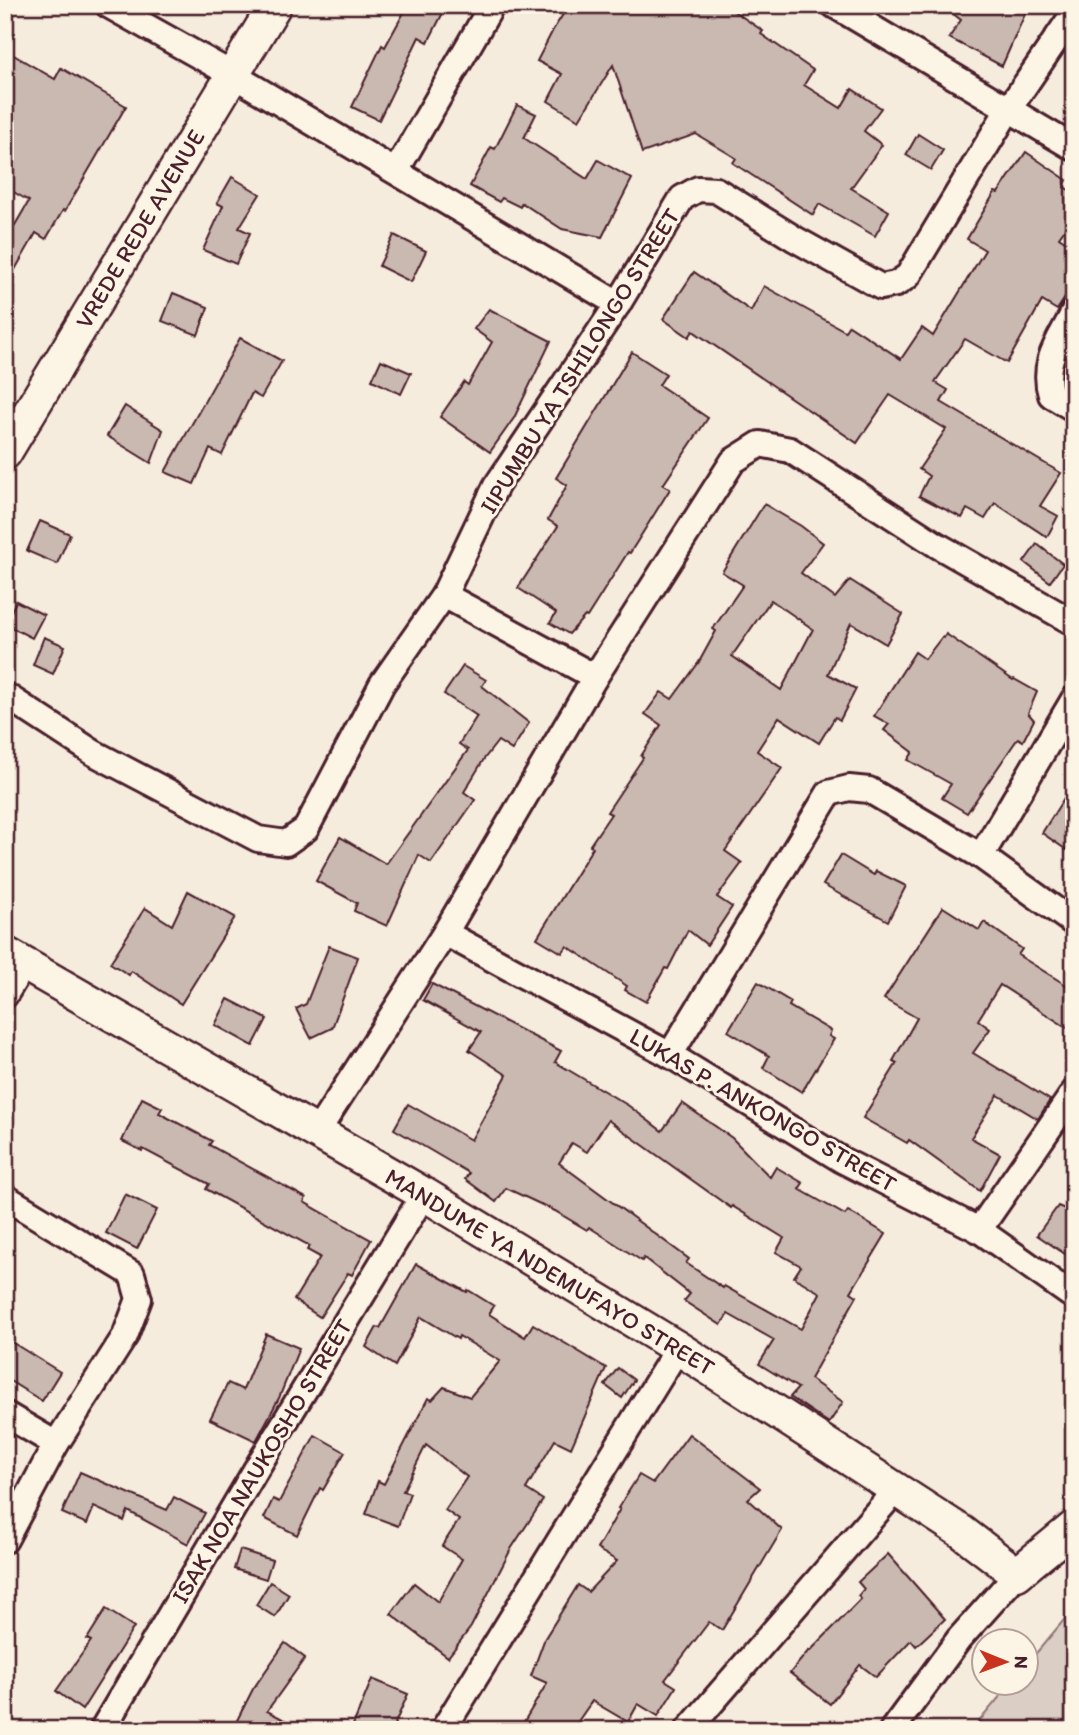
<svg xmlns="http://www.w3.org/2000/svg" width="1079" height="1735" font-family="Itim,sans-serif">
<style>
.green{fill:#dbcec4;stroke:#927678;stroke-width:2}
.building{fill:#cab9b1;stroke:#4a1f2b;stroke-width:2;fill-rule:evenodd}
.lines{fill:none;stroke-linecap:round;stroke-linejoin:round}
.minor-casing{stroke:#4a1f2b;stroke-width:30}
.tertiary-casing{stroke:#4a1f2b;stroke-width:37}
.minor{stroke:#fcf5e5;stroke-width:24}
.tertiary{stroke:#fcf5e5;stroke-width:32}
.labels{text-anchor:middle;stroke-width:6;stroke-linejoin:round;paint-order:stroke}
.street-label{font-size:24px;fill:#4a1f2b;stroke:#fcf5e5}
</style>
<rect width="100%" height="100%" fill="#f5ecde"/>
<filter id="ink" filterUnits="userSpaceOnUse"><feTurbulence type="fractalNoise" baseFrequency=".0143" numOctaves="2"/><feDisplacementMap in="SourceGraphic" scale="14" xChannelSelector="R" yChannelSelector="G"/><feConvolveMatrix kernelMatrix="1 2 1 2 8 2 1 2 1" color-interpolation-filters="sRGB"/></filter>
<g filter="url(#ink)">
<polygon class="green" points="1074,1608 1074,1730 972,1730 1011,1683 1026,1682 1027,1664"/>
<g class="building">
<polygon points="408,5 447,5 428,42 419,37 379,120 352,107 382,45 385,47"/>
<polygon points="569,5 725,5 763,31 761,34 813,70 804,85 841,108 852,89 881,108 864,131 882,145 851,188 889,211 875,236 819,204 813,215 733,163 736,158 696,134 642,153 613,65 579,120 548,101 562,74 537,61 553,30"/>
<polygon points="942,5 1029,5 1002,66 949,38 961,20"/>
<polygon points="5,50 55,79 61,68 126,106 65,211 63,210 46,239 36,233 5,287 5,242 29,201 5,187"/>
<polygon points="517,105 536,114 524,138 587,179 598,160 632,179 602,237 562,229 522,203 520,207 502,198 499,202 470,186 491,147 495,149"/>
<polygon points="918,134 943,150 931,170 906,155"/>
<polygon points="1026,152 1067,180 1064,187 1074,193 1074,216 1059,237 1074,247 1074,284 1057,310 1042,301 1007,363 965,339 935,382 948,390 941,402 1061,473 1040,506 1058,516 1047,537 995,503 985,519 967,509 962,518 919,496 929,476 919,469 946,429 890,395 857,443 693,331 689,337 663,319 694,272 751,311 764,286 845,331 849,325 901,359 922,328 933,336 985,250 967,239 995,192 998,193"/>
<polygon points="232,177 260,194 239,228 250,233 236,264 203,250 223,206 217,203"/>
<polygon points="394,235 426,251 411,282 379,266"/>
<polygon points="173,293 208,307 198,335 162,321"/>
<polygon points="489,309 551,341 514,418 490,452 440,417 464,382 468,385 492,342 474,329"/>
<polygon points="240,338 282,361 261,398 252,393 222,455 210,449 194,484 165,472"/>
<polygon points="632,352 666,374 659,385 708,418 663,485 670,489 630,553 628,552 587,617 585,616 569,634 550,623 556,613 518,588 558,526 548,520 567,485 556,478"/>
<polygon points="381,360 411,373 401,394 372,380"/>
<polygon points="125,406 163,430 151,463 107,436"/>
<path d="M764,504L801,526L823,543L801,573L835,598L850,580L903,614L886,644L851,623L828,674L856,689L840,720L835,717L819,743L779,717L757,751L782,768L725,851L742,863L717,897L732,907L707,945L688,930L668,969L665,968L646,1002L625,990L627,986L567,946L562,953L537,938L593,847L590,845L611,814L607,812L643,758L641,756L661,725L645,714L661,692L672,699L699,662L716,631L713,629L743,585L722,572ZM771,600L813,629L781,690L732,656Z"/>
<polygon points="40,521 70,534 57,564 27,551"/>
<polygon points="1037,544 1063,564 1050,582 1024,562"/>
<polygon points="16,601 44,615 32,638 5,624"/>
<polygon points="946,634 1013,680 1014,679 1037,692 1028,713 1034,720 1023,741 1018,738 967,813 942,798 951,784 908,760 913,752 884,730 889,724 874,716 915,652 925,659 942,637 944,638"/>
<polygon points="44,637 65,646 53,674 33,665"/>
<polygon points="463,666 486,680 482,686 529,723 512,750 498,741 484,759 464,792 475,800 431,863 419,855 387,926 354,911 357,903 316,881 340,837 386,864 468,750 459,744 477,716 444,694"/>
<polygon points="1074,782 1074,855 1042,833"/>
<polygon points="841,855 874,875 876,871 906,886 888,921 823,885"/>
<polygon points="188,891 235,917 181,1004 131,971 129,975 110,963 145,908 172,925"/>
<polygon points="943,907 979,930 984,922 1022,949 1018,955 1074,990 1074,1032 1000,985 978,1020 990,1029 973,1053 1050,1100 1038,1119 998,1095 971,1138 1000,1154 980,1191 909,1140 907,1143 863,1118 897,1063 893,1061 917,1018 884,999"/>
<polygon points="329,946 358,957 332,1028 311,1038 296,1009 306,1004"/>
<polygon points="758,982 791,1002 789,1006 831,1031 829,1036 834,1039 802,1092 763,1068 769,1056 728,1031"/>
<path d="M432,984L561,1051L555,1062L629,1106L662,1131L682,1103L732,1138L770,1177L776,1167L803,1183L799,1189L845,1215L848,1211L886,1234L851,1292L857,1296L810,1379L843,1402L829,1423L790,1397L798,1388L759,1364L774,1340L728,1314L721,1325L684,1301L690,1294L644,1258L642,1261L589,1227L587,1230L555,1211L506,1188L496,1202L465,1179L469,1173L394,1129L408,1104L471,1140L507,1075L469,1050L481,1032L423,1000ZM608,1120L731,1208L732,1206L784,1238L776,1252L801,1266L794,1277L820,1293L801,1329L724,1286L723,1288L686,1263L689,1259L559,1163L572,1143L587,1152Z"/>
<polygon points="228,999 267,1019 253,1046 215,1025"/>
<polygon points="142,1098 162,1108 159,1113 212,1141 209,1145 306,1198 304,1202 371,1240 352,1275 348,1273 320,1317 294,1300 320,1257 307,1250 310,1246 206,1189 209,1184 143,1149 142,1151 122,1141"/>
<polygon points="125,1194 157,1210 137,1249 106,1233"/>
<polygon points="1058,1206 1074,1213 1074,1260 1037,1235"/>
<polygon points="416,1264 467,1292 468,1290 494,1306 489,1314 525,1337 533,1324 606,1368 571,1448 555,1440 526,1489 543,1500 511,1549 471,1627 448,1657 391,1614 414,1583 438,1602 462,1559 442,1546 459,1520 445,1510 467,1477 426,1445 403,1491 410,1493 398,1526 366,1514 378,1481 384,1484 428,1398 432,1400 444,1387 470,1397 500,1361 459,1336 458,1339 421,1317 395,1366 366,1347 377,1327 380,1328"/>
<polygon points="266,1334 299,1348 279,1398 256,1441 210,1419 228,1383 243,1390"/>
<polygon points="5,1338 60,1372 42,1401 5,1378"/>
<polygon points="618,1368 634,1380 622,1398 605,1385"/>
<polygon points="689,1434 760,1488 748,1499 782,1530 722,1630 709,1622 665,1680 676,1687 658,1716 638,1704 628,1722 592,1701 572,1730 519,1730 547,1683 531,1676 545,1638 578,1585 588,1592 617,1561 597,1549 620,1509 618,1508 639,1475 653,1483"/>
<polygon points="315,1435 345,1452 323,1490 320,1488 297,1535 264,1518 273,1499 279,1502"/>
<polygon points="80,1472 167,1510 174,1497 205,1513 188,1544 128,1511 124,1521 94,1507 87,1524 62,1513"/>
<polygon points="240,1550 272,1560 266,1579 234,1569"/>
<polygon points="888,1554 945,1619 916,1646 911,1640 876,1677 860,1665 830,1704 790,1673 809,1650 810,1651 861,1599 858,1596 864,1589 858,1582"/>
<polygon points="270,1582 289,1594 275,1617 256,1605"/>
<polygon points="106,1609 134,1627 82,1710 56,1691 91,1641 87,1639"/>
<polygon points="285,1643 305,1658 267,1711 304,1730 232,1730 253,1689"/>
<polygon points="372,1679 408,1694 392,1730 351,1730"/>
</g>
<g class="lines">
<g class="minor-casing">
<g id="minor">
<polyline points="108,5 233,75 618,304"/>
<polyline points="834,5 1074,148"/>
<polyline points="396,171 492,5"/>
<path d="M1074,312C1059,341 1041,362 1051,395L1074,409"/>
<polyline points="444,595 595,677"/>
<polyline points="5,695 94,753 258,839 286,843 306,829 382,684 444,595 496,486 618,304 682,198 698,189 716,190 795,239 881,287 896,284 908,276 1008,110 1074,13"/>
<polyline points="981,856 1074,699"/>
<polyline points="445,933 670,1055 842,1160 979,1230 1074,1297"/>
<polyline points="5,995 23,965"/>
<polyline points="670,1055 829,793 849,788 869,790 981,856 1074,923"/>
<polyline points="317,1132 445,933 595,677 733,461 760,444 790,450 937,545 1074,623"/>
<polyline points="5,1197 132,1274 139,1299 125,1336 56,1444 5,1540"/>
<polyline points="979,1230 1074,1092"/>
<polyline points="5,1414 56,1444"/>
<polyline points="102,1730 261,1461 424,1194"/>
<polyline points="443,1730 678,1348"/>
<polyline points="688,1730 896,1490"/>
<polyline points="892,1730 959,1639 1017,1574"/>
</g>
</g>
<g class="tertiary-casing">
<g id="tertiary">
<polyline points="5,453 275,5"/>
<polyline points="5,953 424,1194 678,1348 962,1532 1017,1574 1074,1527"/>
</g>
</g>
<use href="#minor" class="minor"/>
<use href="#tertiary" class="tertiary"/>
</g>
</g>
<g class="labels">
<g class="street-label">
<text transform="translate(140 229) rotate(-59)" y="8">VREDE REDE AVENUE</text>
<text transform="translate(580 361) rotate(-58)" y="8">IIPUMBU YA TSHILONGO STREET</text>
<text transform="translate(763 1110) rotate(30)" y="8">LUKAS P. ANKONGO STREET</text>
<text transform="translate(550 1272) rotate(31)" y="8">MANDUME YA NDEMUFAYO STREET</text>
<text transform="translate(262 1461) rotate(-59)" y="8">ISAK NOA NAUKOSHO STREET</text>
</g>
</g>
<rect width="1079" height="1735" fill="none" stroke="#fcf5e5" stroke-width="28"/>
<rect x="14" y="14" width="1051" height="1707" fill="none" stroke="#4a1f2b" stroke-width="2.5" filter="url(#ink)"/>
<g transform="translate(1005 1662) rotate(91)"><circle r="33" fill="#fcf5e5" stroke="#b59f9b" stroke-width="2"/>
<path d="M0-5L12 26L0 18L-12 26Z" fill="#c8321e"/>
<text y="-10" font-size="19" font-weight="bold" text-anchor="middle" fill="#4a1f2b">N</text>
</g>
</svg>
